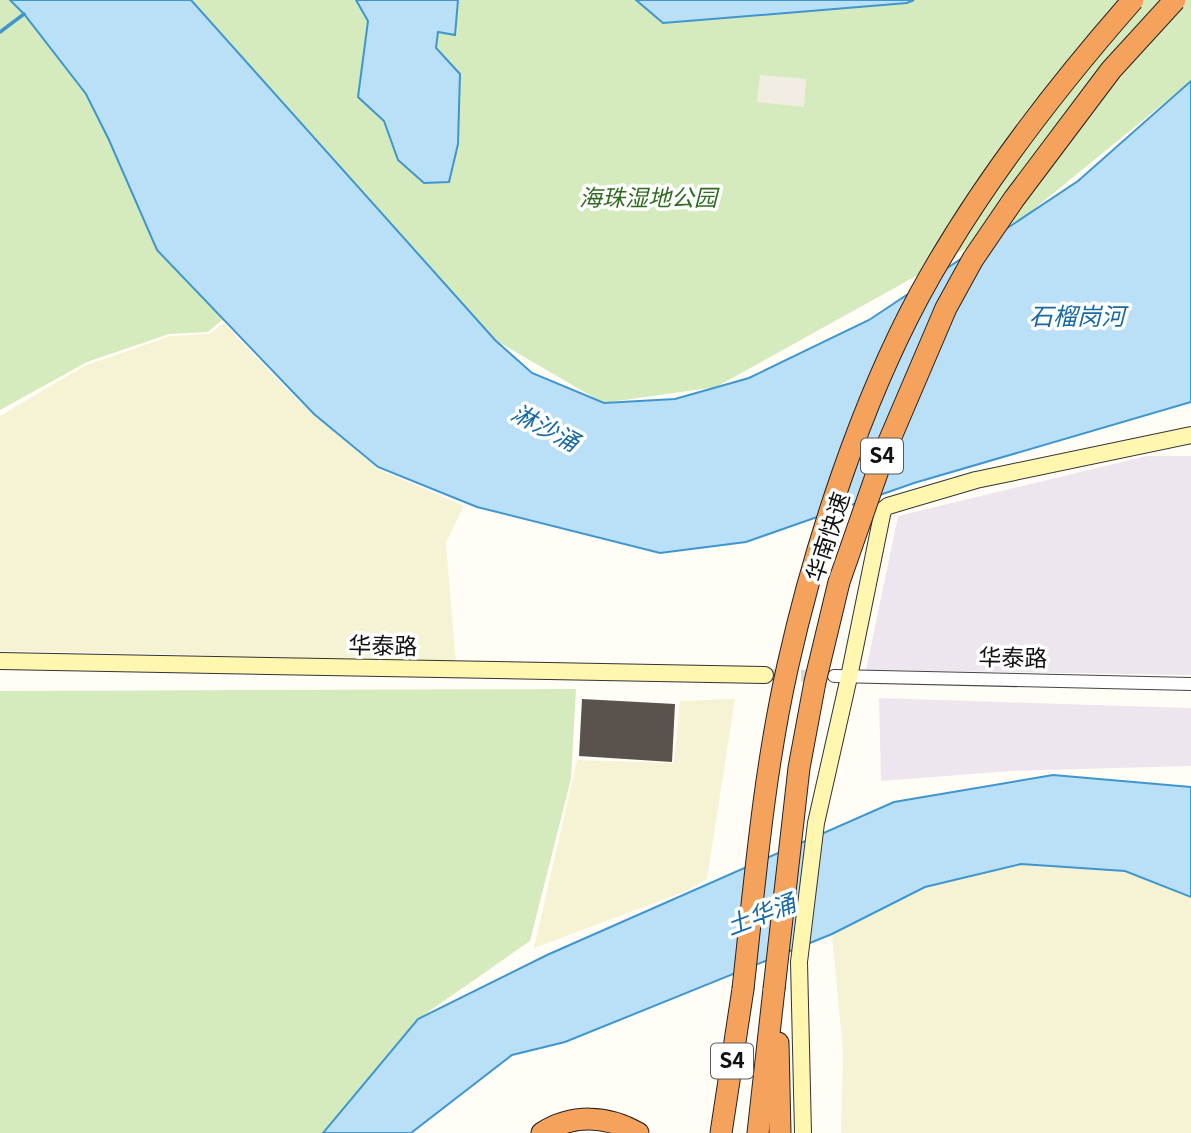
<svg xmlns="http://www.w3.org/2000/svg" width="1191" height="1133" font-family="Georgia,'Noto Sans SC',serif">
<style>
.industrial{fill:#eee6ef}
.farmland{fill:#f6f3d4}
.green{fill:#d5ebbd}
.plaza{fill:#f1ede2}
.water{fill:#b9e0f7;stroke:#3f96cf;stroke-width:2}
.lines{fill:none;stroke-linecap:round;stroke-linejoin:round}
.stream{stroke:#3f96cf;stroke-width:3.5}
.building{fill:#5a524d}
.street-tunnel{stroke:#dbdad3;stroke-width:12;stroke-dasharray:12 6;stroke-linecap:butt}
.street-casing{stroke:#444;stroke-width:14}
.secondary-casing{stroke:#333;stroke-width:18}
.highway-casing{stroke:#222;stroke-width:23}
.street{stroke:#fff;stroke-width:12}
.secondary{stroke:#fff6b0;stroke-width:16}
.highway{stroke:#f5a25d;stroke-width:21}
.highway-bridge-casing{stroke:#222;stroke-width:23;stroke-linecap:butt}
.highway-bridge{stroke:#f5a25d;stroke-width:21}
.labels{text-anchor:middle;stroke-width:7;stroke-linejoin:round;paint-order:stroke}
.shield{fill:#fff;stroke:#585858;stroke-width:2}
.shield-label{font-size:21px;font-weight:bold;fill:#111}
.park-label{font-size:23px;font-style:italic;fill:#2f6b1f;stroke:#fff}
.street-label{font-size:23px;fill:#111;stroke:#fff}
.water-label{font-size:24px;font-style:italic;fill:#1768a6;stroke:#fff}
</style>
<rect width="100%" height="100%" fill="#fffdf5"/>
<g class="industrial">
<polygon points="1147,456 1191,456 1191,675 866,670 898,516"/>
<polygon points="879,698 1191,708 1191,766 1011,771 881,781"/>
</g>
<g class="farmland">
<polygon points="224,323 294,397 378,469 464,506 446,543 456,664 160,654 0,651 0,416 84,366 170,336 209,334"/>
<polygon points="735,699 707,879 686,891 534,948 577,760 674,763 680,701"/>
<polygon points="1021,864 1125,871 1191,897 1191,1133 841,1133 843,1052 832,934 925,887"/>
</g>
<g class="green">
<polygon points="0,0 10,0 24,14 86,94 109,140 157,250 223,319 208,332 169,334 87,362 0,410"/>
<polygon points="191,0 1191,0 1191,81 1028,214 716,387 603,403 495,340"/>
<polygon points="576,689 571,779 530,941 418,1019 323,1133 0,1133 0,691"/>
</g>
<polygon class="plaza" points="760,75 806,79 804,107 757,102"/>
<g class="water">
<polygon points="10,0 191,0 495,340 532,373 604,403 675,399 749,378 869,320 1078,181 1191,81 1191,402 914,483 746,542 660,553 477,507 378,467 314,414 157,250 109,140 86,94 24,14"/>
<polygon points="356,0 458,0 455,35 438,32 436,48 460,74 458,144 449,182 424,183 398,160 384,121 358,97 368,21"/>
<polygon points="636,0 914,0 907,3 663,23"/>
<polygon points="1053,775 1191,787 1191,897 1125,871 1021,864 925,887 832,934 565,1042 512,1055 411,1133 323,1133 418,1019 547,955 894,802"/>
</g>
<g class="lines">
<polyline class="stream" points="0,32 24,14"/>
</g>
<polygon class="building" points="582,699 675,704 672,762 579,756"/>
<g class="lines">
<polyline class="street-tunnel" points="765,675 819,676"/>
<g class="street-casing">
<polyline id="street" points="834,676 1191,684"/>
</g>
<g class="secondary-casing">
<g id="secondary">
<polyline points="0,661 765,675"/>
<polyline points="803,1133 799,962 816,823 849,677 883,510 888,506 976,480 1191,435"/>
</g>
</g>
<g class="highway-casing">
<g id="highway">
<polyline points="778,1043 780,1133"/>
<path d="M542,1133C572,1114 607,1115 638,1133"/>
<polyline points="721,1133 743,989"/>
<polyline points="758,1133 774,989"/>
</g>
</g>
<use href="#street" class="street"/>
<use href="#secondary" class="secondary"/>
<use href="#highway" class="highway"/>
<g class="highway-bridge-casing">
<g id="highway-bridge">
<path d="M743,989C755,880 764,771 788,665C815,544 861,404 919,296C977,189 1053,91 1133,0"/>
<polyline points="774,989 799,768 815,682 839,582 884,453 946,308 973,259 1014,199 1111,70 1175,0"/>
</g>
</g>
<use href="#highway-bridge" class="highway-bridge"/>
</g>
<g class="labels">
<g class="shield">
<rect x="861" y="438.5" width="42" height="35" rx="5"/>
<rect x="711" y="1043.5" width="42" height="35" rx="5"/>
</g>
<g class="shield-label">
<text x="882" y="463">S4</text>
<text x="732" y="1068">S4</text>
</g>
<g class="park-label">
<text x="648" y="206">海珠湿地公园</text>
</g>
<g class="street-label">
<text transform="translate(828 537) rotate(-72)" y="8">华南快速</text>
<text transform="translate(383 646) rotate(1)" y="8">华泰路</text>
<text transform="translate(1013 658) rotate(1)" y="8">华泰路</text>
</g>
<g class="water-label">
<text x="1077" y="325">石榴岗河</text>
<text transform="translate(545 428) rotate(28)" y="8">淋沙涌</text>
<text transform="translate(761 915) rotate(-21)" y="8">土华涌</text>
</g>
</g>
</svg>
